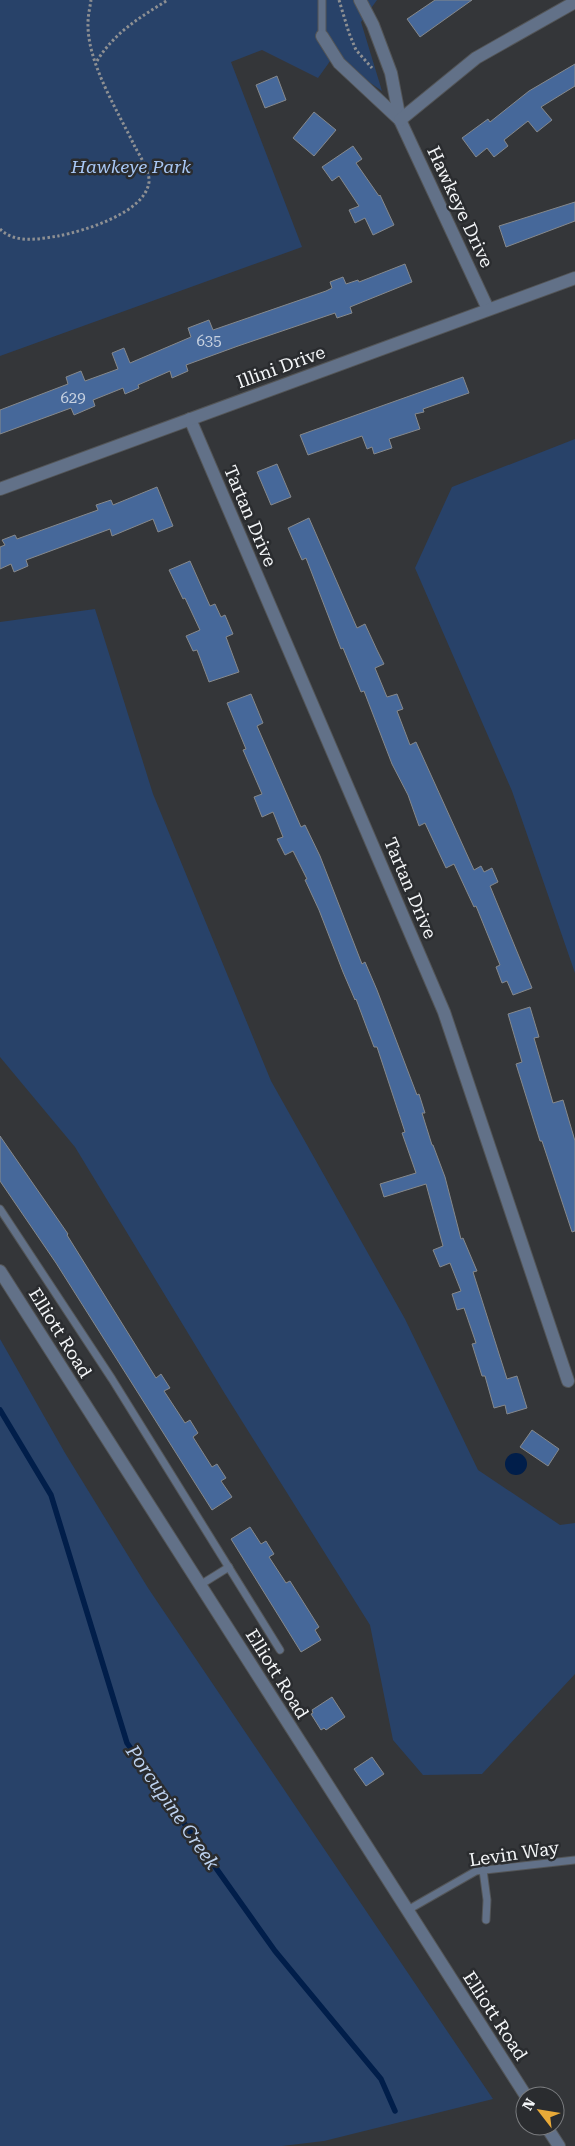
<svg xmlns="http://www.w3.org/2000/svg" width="575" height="2146" font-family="'Roboto Serif',serif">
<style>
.green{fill:#284269}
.water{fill:#011e4a}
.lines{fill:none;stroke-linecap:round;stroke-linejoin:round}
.stream{stroke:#011e4a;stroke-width:5.5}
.building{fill:#46689a;stroke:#86898c}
.service-casing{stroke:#535557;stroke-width:9}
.minor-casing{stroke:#535557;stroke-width:14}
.tertiary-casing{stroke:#535557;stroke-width:14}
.path{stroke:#8e9093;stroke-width:3;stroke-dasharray:2.5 2.5;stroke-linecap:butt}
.service{stroke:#627188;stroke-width:7}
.minor{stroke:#627188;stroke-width:12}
.tertiary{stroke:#627188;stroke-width:12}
.labels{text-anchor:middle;stroke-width:5;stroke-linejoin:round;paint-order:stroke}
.number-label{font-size:15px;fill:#c8d2e0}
.park-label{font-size:18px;font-style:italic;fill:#a9c8f5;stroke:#2a2c2f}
.street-label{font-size:18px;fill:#f3f5f7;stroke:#2a2c2f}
.water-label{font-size:19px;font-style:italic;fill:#bed3f1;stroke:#2a2c2f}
</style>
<rect width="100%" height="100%" fill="#343639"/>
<g class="green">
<polygon points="0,0 377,0 361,22 382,91 333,57 318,78 262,50 231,62 302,247 0,356"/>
<polygon points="575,439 575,973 512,791 415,568 452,487"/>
<polygon points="95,609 153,794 271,1081 405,1319 478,1470 560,1525 575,1523 575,1674 482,1774 423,1775 393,1740 370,1625 225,1394 75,1147 0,1057 0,622"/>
<polygon points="0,1339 65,1453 148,1588 493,2099 324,2141 282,2146 0,2146"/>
</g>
<circle class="water" cx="516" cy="1464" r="11"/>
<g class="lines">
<polyline class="stream" points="0,1410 51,1495 127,1743 275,1951 381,2079 395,2111"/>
</g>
<g class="building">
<polygon points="435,0 472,0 420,37 407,19"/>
<polygon points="575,64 575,86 541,107 552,120 537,132 528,121 504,140 508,146 494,157 487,148 476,157 462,138 488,119 490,122 529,91"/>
<polygon points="277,76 286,100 265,108 256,85"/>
<polygon points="314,112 336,130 314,156 293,138"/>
<polygon points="353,146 362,159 356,163 379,196 380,195 394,225 373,235 365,218 355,223 349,210 359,206 339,176 332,181 322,167"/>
<polygon points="575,202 575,221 506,247 499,226"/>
<polygon points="405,264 412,282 350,307 352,313 337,318 335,313 238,346 186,365 188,371 172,378 170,371 138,385 139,388 125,394 123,388 93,400 95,406 74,415 71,408 0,434 0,410 68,384 66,377 81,371 85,381 118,369 112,353 124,348 130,363 191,337 188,328 209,320 213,330 326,291 332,288 330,282 343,277 346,284 358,280 359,282"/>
<polygon points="463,377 469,393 423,409 424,412 415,414 420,429 389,439 392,448 374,454 372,447 367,449 362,436 308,455 300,435"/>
<polygon points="277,464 291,497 271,505 257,472"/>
<polygon points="157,487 173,526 158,532 153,519 112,536 110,529 26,560 28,566 14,572 11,564 0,569 0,547 5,545 2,540 15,535 17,539 98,510 96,505 111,500 113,505"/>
<polygon points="309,518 357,628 365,624 377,650 384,664 375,668 387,697 397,694 403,709 397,711 410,745 416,742 474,870 481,866 484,872 492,868 498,882 490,886 532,988 513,995 507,981 502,983 496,967 500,965 476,906 474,907 454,864 446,868 425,823 419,826 408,795 392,764 364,691 361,692 343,648 341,649 306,558 302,560 288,528"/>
<polygon points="190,561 210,606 215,604 221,617 225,615 233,634 226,637 239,672 209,682 197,650 193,651 186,636 200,630 185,598 183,599 169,570"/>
<polygon points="251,694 263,723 257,726 301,827 305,825 320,856 362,964 365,962 377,990 417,1095 419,1094 425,1113 422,1113 432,1145 433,1145 445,1177 461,1239 463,1238 477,1271 473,1272 507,1379 517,1376 527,1408 507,1414 505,1405 494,1408 485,1376 482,1376 472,1344 476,1343 464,1308 457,1310 452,1294 461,1291 450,1263 440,1267 433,1250 443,1246 426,1184 384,1197 380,1184 416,1173 402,1133 405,1132 377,1047 374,1047 356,999 355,1000 343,972 319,910 305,880 307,879 293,851 285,855 277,839 283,837 273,812 262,817 254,797 262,794 243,750 246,749 227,703"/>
<polygon points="530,1007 539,1037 534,1038 553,1103 563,1100 575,1141 575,1231 572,1232 542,1141 540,1141 516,1064 522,1062 508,1014"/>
<polygon points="0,1136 68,1234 67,1235 156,1378 161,1374 170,1388 164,1391 185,1423 190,1420 198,1433 193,1437 212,1467 217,1464 226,1478 221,1481 232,1497 212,1510 56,1263 0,1181"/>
<polygon points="532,1430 559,1449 548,1466 520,1447"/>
<polygon points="250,1527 261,1544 266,1541 274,1554 269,1557 286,1583 290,1581 319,1627 315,1630 321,1640 301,1652 231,1539"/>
<polygon points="332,1697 345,1717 326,1730 324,1728 321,1730 311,1714 313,1713 312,1710"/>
<polygon points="372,1757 384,1774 366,1786 354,1769"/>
</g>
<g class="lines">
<g class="service-casing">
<g id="service">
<polyline points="322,0 322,36"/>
<polyline points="0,1209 112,1379 280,1650"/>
<polyline points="200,1585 229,1567"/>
<polyline points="483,1870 487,1900 486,1920"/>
<polyline points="406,1911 476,1871 575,1860"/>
</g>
</g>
<g class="minor-casing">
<g id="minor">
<polyline points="360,0 373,25 391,73 400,120 488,309"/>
<polyline points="322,36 339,63 400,120"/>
<polyline points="400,120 476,58 575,2"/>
<polyline points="190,419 444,1012 568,1381"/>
<polyline points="0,489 575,278"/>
</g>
</g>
<g class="tertiary-casing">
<g id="tertiary">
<polyline points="0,1271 526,2096"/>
<polyline points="546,2126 559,2146"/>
</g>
</g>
<g class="path">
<polyline points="339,0 349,33 356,50 372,68"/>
<path d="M97,61C114,33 140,17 168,0"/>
<path d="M0,229C15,244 39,239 58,236C84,231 145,213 149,182C150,172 140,156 135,147C118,111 87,63 88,23C88,15 90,7 91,0"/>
</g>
<use href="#service" class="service"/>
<use href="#minor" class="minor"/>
<use href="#tertiary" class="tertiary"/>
</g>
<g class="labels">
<g class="number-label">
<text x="209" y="346">635</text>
<text x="73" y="403">629</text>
</g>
<g class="park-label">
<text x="131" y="173">Hawkeye Park</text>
</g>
<g class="street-label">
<text transform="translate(460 207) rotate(65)" y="6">Hawkeye Drive</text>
<text transform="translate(281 367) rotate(-20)" y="6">Illini Drive</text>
<text transform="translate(250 516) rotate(67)" y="6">Tartan Drive</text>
<text transform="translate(410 888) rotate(67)" y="6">Tartan Drive</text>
<text transform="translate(60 1333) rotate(58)" y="6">Elliott Road</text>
<text transform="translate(277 1674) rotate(58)" y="6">Elliott Road</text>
<text transform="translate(514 1854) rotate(-8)" y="6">Levin Way</text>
<text transform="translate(495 2016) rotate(57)" y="6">Elliott Road</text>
</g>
<g class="water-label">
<text transform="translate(173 1807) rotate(55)" y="7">Porcupine Creek</text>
</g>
</g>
<g transform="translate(540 2111) rotate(301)"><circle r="24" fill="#2a2c2f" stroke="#7a7c7f"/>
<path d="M0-4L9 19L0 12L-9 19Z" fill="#e9aa38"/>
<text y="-8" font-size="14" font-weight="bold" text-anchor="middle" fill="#f3f5f7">N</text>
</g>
</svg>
